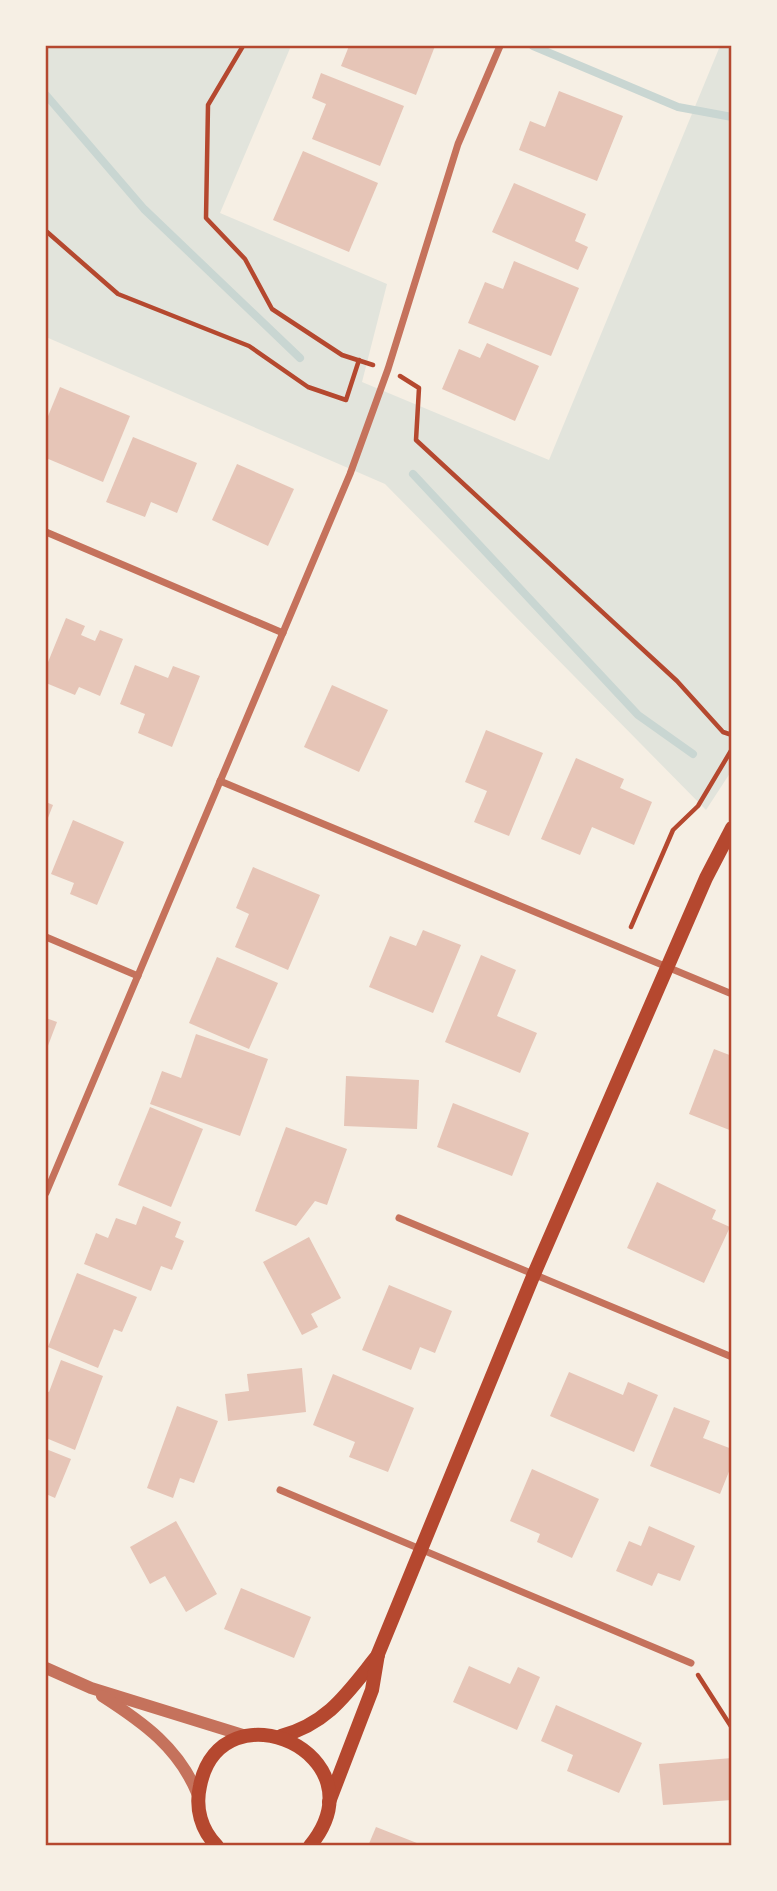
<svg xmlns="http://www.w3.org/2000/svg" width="777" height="1891" font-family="Overpass,sans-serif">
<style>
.green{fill:#e2e4dc}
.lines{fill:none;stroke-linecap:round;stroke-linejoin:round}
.stream{stroke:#c9d6d2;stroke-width:8}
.building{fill:#e6c5b7}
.path{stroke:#b5482f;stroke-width:4.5}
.minor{stroke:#c5725c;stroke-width:7}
.tertiary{stroke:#c5725c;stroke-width:12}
.secondary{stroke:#b5482f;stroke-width:14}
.neatline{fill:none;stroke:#b5482f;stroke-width:2.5}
</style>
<rect width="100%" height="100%" fill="#f6efe4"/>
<path class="green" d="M46 46H291L220 213 387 284 362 382 549 460 720 46H731L732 770 706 810 385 484 46 337Z"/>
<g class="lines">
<g class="stream">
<path d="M533 46 678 107 732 117"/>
<path d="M46 95 144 209 300 358"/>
<path d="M413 474 638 715 693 754"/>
</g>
</g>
<g class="building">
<path d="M349 46H435L416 95 341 66Z"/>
<path d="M321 73 404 106 380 166 312 139 326 104 312 98Z"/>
<path d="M559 91 623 116 597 181 519 150 530 121 545 127Z"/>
<path d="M303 151 378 183 349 252 273 220Z"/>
<path d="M514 183 586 214 575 241 588 247 578 270 492 232Z"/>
<path d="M514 261 579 288 551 356 468 323 485 282 503 289Z"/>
<path d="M487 343 539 366 515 421 442 389 459 349 480 358Z"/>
<path d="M60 387 130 416 103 482 46 458V421Z"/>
<path d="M133 437 197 463 177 513 151 502 145 517 106 502Z"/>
<path d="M237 464 294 489 268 546 212 520Z"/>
<path d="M66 618 85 626 81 635 95 641 100 630 123 639 100 696 79 687 75 695 46 683V667Z"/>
<path d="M135 665 168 678 173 666 200 676 172 747 138 733 145 714 120 704Z"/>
<path d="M332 685 388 710 359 772 304 747Z"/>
<path d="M486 730 543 753 509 836 474 822 487 791 465 782Z"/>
<path d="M576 758 624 779 620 788 652 802 634 845 592 827 580 855 541 839Z"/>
<path d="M46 802 53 805 46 823Z"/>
<path d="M73 820 124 842 97 905 70 894 74 883 51 874Z"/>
<path d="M253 867 320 895 288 970 235 947 249 914 236 908Z"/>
<path d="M423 930 461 945 433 1013 369 987 390 936 416 946Z"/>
<path d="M481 955 516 970 497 1016 537 1033 520 1073 445 1042Z"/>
<path d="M217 957 278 983 249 1049 189 1023Z"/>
<path d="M46 1018 57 1022 46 1051Z"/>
<path d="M196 1034 268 1059 240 1136 150 1104 162 1071 181 1078Z"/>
<path d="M714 1049 732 1056V1131L689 1114Z"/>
<path d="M346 1076 419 1080 417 1129 344 1126Z"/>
<path d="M453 1103 529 1133 512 1176 437 1147Z"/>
<path d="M150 1107 203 1129 171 1207 118 1185Z"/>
<path d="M286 1127 347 1149 327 1205 315 1201 296 1226 255 1211Z"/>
<path d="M657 1182 716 1210 712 1219 730 1227 704 1283 627 1248Z"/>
<path d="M143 1206 181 1222 175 1237 184 1241 172 1270 161 1266 151 1291 84 1264 96 1233 108 1238 116 1218 136 1225Z"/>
<path d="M309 1237 341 1298 311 1314 318 1327 302 1335 263 1262Z"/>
<path d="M77 1273 137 1297 122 1332 114 1329 98 1368 48 1347Z"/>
<path d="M389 1285 452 1311 435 1353 420 1347 411 1370 362 1350Z"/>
<path d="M61 1360 103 1376 75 1450 46 1438V1391L49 1392Z"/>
<path d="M302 1368 306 1412 228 1421 225 1394 249 1391 247 1374Z"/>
<path d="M569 1372 623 1395 628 1382 658 1395 634 1452 550 1416Z"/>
<path d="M333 1374 414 1408 388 1472 349 1457 355 1442 313 1425Z"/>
<path d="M177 1406 218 1421 194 1483 180 1478 173 1498 147 1488Z"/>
<path d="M674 1407 710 1421 703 1438 732 1449V1464L720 1494 650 1466Z"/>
<path d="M46 1449 71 1459 55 1498 46 1494Z"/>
<path d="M532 1469 599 1499 572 1558 537 1542 540 1534 510 1521Z"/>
<path d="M176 1521 217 1594 186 1612 165 1576 150 1584 130 1547Z"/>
<path d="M649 1526 695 1546 680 1581 658 1573 652 1586 616 1571 629 1541 641 1546Z"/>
<path d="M241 1588 311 1617 294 1658 224 1629Z"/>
<path d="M469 1666 510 1684 518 1667 540 1677 517 1730 453 1702Z"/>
<path d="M556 1705 642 1743 619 1793 567 1771 573 1755 541 1741Z"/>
<path d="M732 1758V1800L663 1805 659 1764Z"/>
<path d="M376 1827 422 1845V1846H368Z"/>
</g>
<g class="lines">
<g class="path">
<path d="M243 46 208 105 206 218 245 259 272 309 342 355 373 365"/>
<path d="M46 231 118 294 249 346 308 387 346 400 359 360"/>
<path d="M400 376 419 388 416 440 677 681 723 732 732 735"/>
<path d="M631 927 673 830 698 806 732 749"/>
<path d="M698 1675 732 1728"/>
</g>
<g class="minor">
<path d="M46 532 283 633"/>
<path d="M220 781 732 994"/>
<path d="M46 937 138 976"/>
<path d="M46 1193 350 474 388 369 458 144 500 46"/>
<path d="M399 1218 732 1357"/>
<path d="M280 1490 691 1663"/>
</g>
<g class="tertiary">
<path d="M46 1668 91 1688 246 1736"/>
<path d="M102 1696C144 1723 179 1748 198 1795"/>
</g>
<g class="secondary">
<path d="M281 1736C329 1723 348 1692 378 1655"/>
<path d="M329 1802 372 1690 378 1654 534 1274 706 878 732 828"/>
<path d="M217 1846C201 1830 195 1808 200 1786 221 1682 385 1754 310 1846"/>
</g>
</g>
<rect width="777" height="1891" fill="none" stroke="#f6efe4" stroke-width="94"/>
<rect x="47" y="47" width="683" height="1797" class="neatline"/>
</svg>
